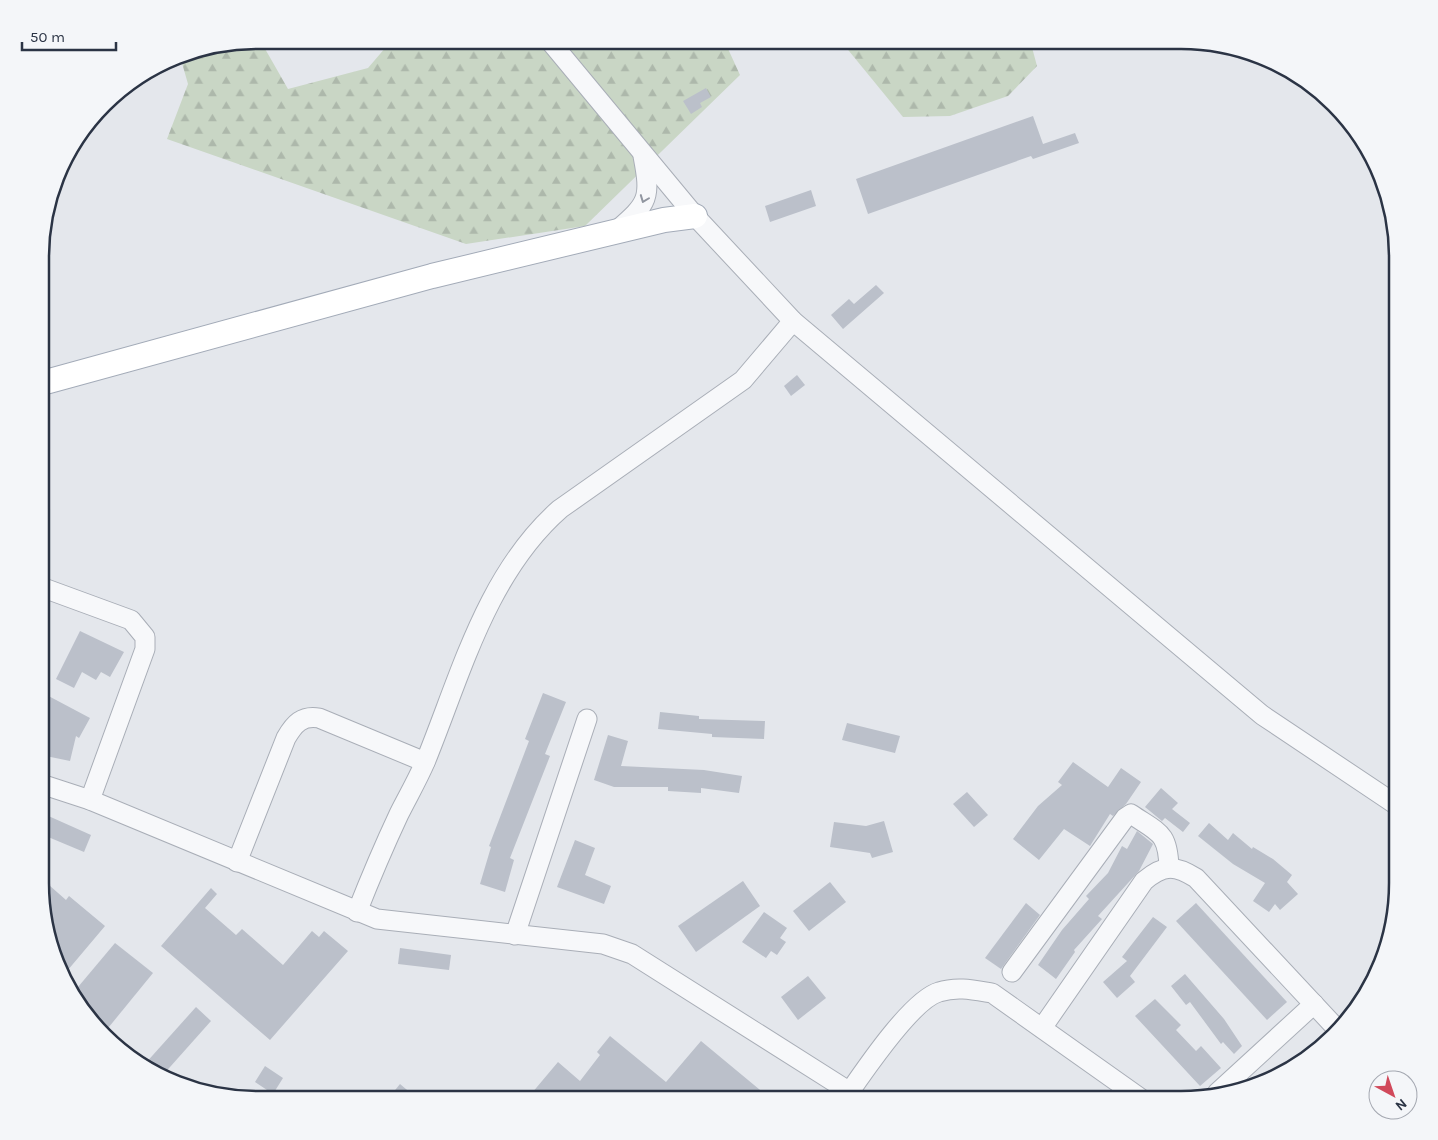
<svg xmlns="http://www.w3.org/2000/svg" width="1438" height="1140" font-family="Karla,sans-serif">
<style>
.forest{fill:url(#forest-firs)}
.building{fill:#bbc0ca}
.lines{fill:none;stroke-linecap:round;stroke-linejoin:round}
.minor-casing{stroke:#a9aeb7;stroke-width:21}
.major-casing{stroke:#a3abb8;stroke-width:26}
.minor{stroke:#f7f8fa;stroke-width:19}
.major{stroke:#fff;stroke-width:24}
.oneway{stroke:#9196a0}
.rim{fill:none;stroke:#2b3445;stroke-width:2.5}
</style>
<defs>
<pattern id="forest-firs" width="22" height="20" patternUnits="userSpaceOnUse" patternTransform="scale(1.25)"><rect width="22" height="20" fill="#c9d6c5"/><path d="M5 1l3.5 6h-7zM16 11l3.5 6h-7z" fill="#adb8ab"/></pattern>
</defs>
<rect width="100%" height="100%" fill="#e4e7ec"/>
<g class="forest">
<path d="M257 40H260L288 89 368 68 392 40H724L740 75 585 226 466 244 167 139 188 84 180 56 187 52Z"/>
<path d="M840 40H1030L1037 66 1008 96 950 116 903 117Z"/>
</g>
<g class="building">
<path d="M706 88 711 97 700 103 702 107 691 114 683 101Z"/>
<path d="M1033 116 1043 144 1075 133 1079 143 1033 159 1031 156 868 214 856 179Z"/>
<path d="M811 190 816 206 770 222 765 206Z"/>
<path d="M876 285 884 293 843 329 831 315 849 299 854 304Z"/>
<path d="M797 375 805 385 791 396 784 386Z"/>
<path d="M80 631 124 652 110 677 101 672 96 680 82 672 74 688 56 679Z"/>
<path d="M41 692 90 718 79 738 76 736 70 761 41 755Z"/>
<path d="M543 693 566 702 545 754 550 756 510 858 514 860 505 892 480 884 491 847 489 846 529 741 525 739Z"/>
<path d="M660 712 699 716V719L765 721 764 739 712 737V734L658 729Z"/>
<path d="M847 723 900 736 895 753 842 740Z"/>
<path d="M608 735 628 741 621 766 704 770 742 776 739 793 701 788V793L668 791V787H614L594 780Z"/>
<path d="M1073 762 1108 787 1121 768 1141 782 1126 804 1113 816 1110 814 1090 846 1064 829 1039 860 1013 839 1038 806 1062 785 1058 782Z"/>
<path d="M1161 788 1178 803 1172 809 1190 823 1183 832 1165 818 1162 821 1145 807Z"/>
<path d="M967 792 988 815 974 827 953 804Z"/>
<path d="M44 814 91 835 84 852 41 834V821Z"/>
<path d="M884 821 893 852 872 858 870 853 830 847 834 822 866 826Z"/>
<path d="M1209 823 1228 840 1233 833 1252 849 1253 847 1273 859 1292 875 1287 882 1298 894 1280 910 1275 904 1269 912 1253 901 1265 883 1233 864 1198 836Z"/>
<path d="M1137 831 1153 844 1139 871 1098 916 1102 919 1074 950 1075 952 1056 979 1038 965 1062 930 1089 899 1086 896 1108 873 1122 846 1127 849Z"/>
<path d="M575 840 595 848 585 875 611 886 604 904 557 887Z"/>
<path d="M41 878 66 900 69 896 105 926 62 977 40 897Z"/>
<path d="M743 881 760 906 696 952 678 926Z"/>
<path d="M830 882 846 902 809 931 793 911Z"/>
<path d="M211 888 217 894 205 908 236 935 242 929 283 965 312 931 319 937 324 931 348 951 270 1040 161 946Z"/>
<path d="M1026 903 1040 915 1001 969 985 958Z"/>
<path d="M1196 903 1287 1002 1267 1020 1176 921Z"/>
<path d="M764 912 787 928 780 938 786 942 777 955 771 951 766 958 742 942Z"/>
<path d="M1153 917 1167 927 1130 976 1135 982 1117 998 1103 982 1127 961 1122 957Z"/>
<path d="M115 943 153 973 104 1033 73 993Z"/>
<path d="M400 948 451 955 449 970 398 964Z"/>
<path d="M1185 974 1224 1019 1242 1046 1234 1054 1223 1042 1221 1044 1190 1002 1186 1005 1171 986Z"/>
<path d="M808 976 826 998 798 1020 781 997Z"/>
<path d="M1155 999 1181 1025 1176 1030 1196 1051 1201 1046 1221 1068 1200 1086 1135 1016Z"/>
<path d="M196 1007 211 1021 162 1076 144 1065Z"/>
<path d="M610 1036 666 1082 701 1041 772 1100H526L558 1062 580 1081 600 1055 597 1052Z"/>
<path d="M265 1066 283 1078 273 1094 255 1082Z"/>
<path d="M400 1084 419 1100H387Z"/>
</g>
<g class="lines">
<g class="minor-casing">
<g id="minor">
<path d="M549 40 695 216 793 321 1262 715 1398 806"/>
<path d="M616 231C649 203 651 198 643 156"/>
<path d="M41 587 131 620 145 637V649L90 800"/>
<path d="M41 784 90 800 377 919 603 944 632 954 850 1092"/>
<path d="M237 862 286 738C294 724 302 715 319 718L425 762"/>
<path d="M357 912C370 879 384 846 399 814 408 796 418 779 426 760 461 674 487 573 560 509L743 380 793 321"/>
<path d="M515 935 587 719"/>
<path d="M1012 972 1125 818 1131 814C1159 833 1168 832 1169 868"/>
<path d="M1042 1028 1144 881C1164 864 1175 865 1196 878L1338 1030"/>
<path d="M1217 1093 1314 1004"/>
<path d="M844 1100C862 1074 911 1000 939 992 957 986 974 990 992 993L1143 1100"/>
</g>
</g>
<g class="major-casing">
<path id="major" d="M42 383 432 276 664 220 695 216"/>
</g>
<use href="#minor" class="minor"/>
<use href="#major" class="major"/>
</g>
<defs><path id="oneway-chevron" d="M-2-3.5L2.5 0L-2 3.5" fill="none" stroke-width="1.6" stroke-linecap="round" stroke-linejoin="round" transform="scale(1.25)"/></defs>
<use class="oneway" href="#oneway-chevron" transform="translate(644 199) rotate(111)"/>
<path d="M0 0H1438V1140H0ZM257 49H1181A208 208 0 0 1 1389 257V883A208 208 0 0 1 1181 1091H257A208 208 0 0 1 49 883V257A208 208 0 0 1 257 49Z" fill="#f4f6f9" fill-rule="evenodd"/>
<path class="rim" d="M257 49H1181A208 208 0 0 1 1389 257V883A208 208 0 0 1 1181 1091H257A208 208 0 0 1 49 883V257A208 208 0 0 1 257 49Z"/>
<g transform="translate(1393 1095) rotate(140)"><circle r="24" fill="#f4f6f9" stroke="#a4a8b1"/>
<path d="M0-4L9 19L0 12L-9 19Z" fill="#d1495b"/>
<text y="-8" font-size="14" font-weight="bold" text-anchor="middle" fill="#2b3445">N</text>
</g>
<path d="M22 42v8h94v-8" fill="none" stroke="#2b3445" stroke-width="2.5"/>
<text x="30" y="42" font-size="15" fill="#2b3445" stroke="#f4f6f9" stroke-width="4" paint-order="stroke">50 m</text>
</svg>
